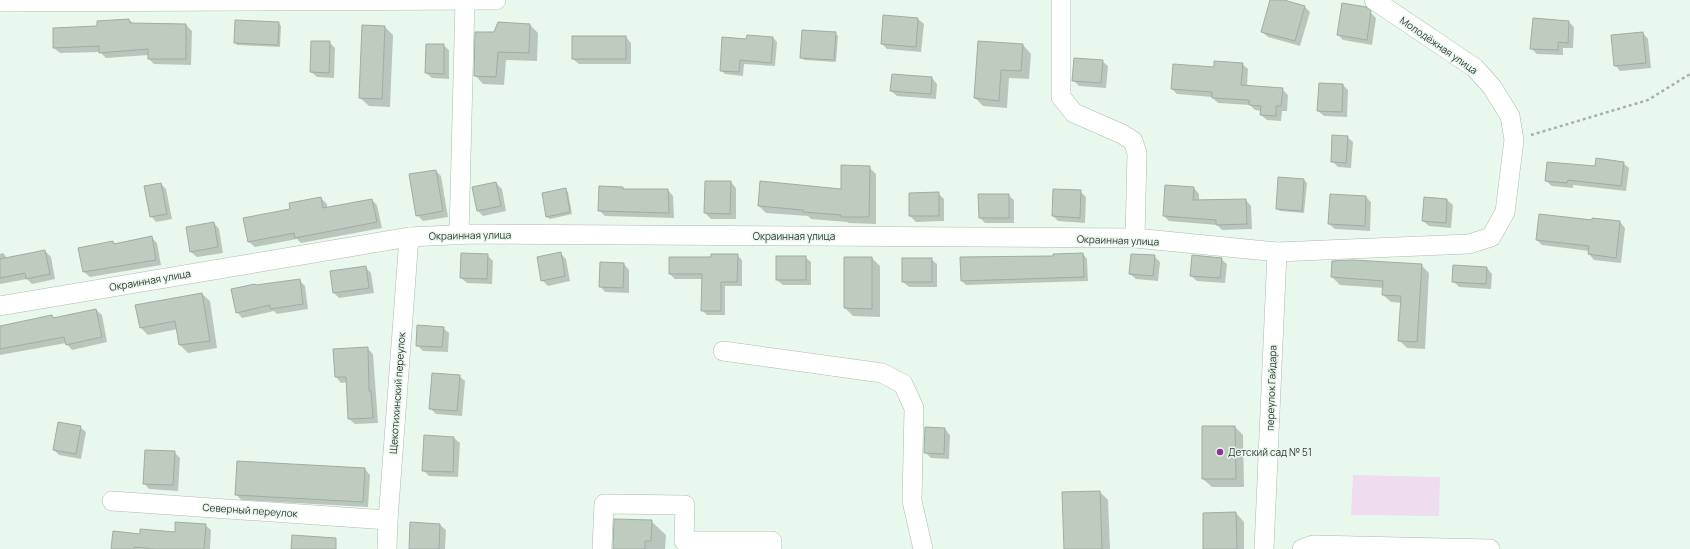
<svg xmlns="http://www.w3.org/2000/svg" width="1690" height="549" font-family="Manrope,sans-serif">
<style>
.green{fill:#efdcef}
.shadow{fill:#0003}
.building{fill:#beccc0;stroke:#9fada2}
.lines{fill:none;stroke-linecap:round;stroke-linejoin:round}
.minor-casing{stroke:#adbbaf;stroke-width:20}
.path{stroke:#a6b2a8;stroke-width:2.5;stroke-dasharray:3 3;stroke-linecap:butt}
.minor{stroke:#fff;stroke-width:19}
.poi-dot{fill:#912f96;stroke:#e9f8ec;stroke-width:1.5}
.labels{text-anchor:middle;dominant-baseline:central;stroke-width:3;stroke-linejoin:round;paint-order:stroke}
.street-label{font-size:10px;fill:#303631;stroke:#e9f8ec}
.poi-label{font-size:10px;fill:#303631;stroke:#e9f8ec;text-anchor:start}
</style>
<rect width="100%" height="100%" fill="#e9f8ec"/>
<path class="green" d="M1353 475 1440 477 1439 516 1351 515Z"/>
<g class="shadow">
<path d="M1271 0H1280L1304 6 1310 12 1300 46 1268 37 1262 32Z"/>
<path d="M1370 12 1376 18 1372 45 1343 40 1338 35Z"/>
<path d="M884 16 918 19 924 24 921 52 887 49 882 44Z"/>
<path d="M129 20 134 24 186 25 192 31 191 65 154 64 149 59V55L106 58 100 52 60 53 54 48 98 27Z"/>
<path d="M1569 22 1574 27 1573 48H1563V55L1537 54 1531 48Z"/>
<path d="M279 23 281 26 280 47 237 45 235 42Z"/>
<path d="M530 25 538 33 537 61 506 60 504 85 483 84 475 75 495 33Z"/>
<path d="M384 26 393 35 390 107 369 106 360 98Z"/>
<path d="M835 33 838 36 836 62 804 60 801 57Z"/>
<path d="M1643 33 1648 39 1651 68 1620 71 1615 65Z"/>
<path d="M626 37 631 43V64H579L573 59Z"/>
<path d="M773 38 777 42 775 66 744 64 743 76 725 74 721 70 747 40Z"/>
<path d="M329 42 335 48 334 78 317 77 311 72Z"/>
<path d="M979 42 1023 45 1031 54 1029 79 1009 78 1007 108 983 106 975 98Z"/>
<path d="M443 45 449 50V79L432 78 426 73Z"/>
<path d="M1102 61 1108 66 1106 88 1079 86 1073 80Z"/>
<path d="M1242 64 1248 69 1247 87 1282 89 1288 95 1287 111H1282L1281 121 1267 120 1261 115 1262 111 1255 110 1250 105 1218 103 1212 97 1177 94 1172 89 1215 68Z"/>
<path d="M932 78 937 84 936 99 897 96 891 91Z"/>
<path d="M1343 85 1348 90 1347 117 1324 116 1318 111Z"/>
<path d="M1347 137 1353 142 1351 168 1338 167 1332 161Z"/>
<path d="M1623 163 1629 168 1626 191 1573 185V188L1552 186 1546 181 1596 167Z"/>
<path d="M869 167 876 174V224L849 223 847 222 811 219 808 216 766 213 759 206 842 190Z"/>
<path d="M436 171 441 176 448 217 423 221 417 215Z"/>
<path d="M1279 178 1304 180 1307 183 1304 213 1280 211 1277 209Z"/>
<path d="M731 182 736 188V219H711L705 213Z"/>
<path d="M496 183 502 189 506 211 483 216 478 211Z"/>
<path d="M161 184 166 189 172 219 156 222 151 216Z"/>
<path d="M1166 186 1194 188 1199 194V201L1246 200 1251 206 1252 229 1222 230 1217 225 1169 221 1164 216Z"/>
<path d="M623 188 625 190H668L673 196 674 218 605 216 599 210Z"/>
<path d="M565 189 568 192 572 214 550 219 547 217Z"/>
<path d="M1080 191 1086 197 1085 223 1058 221 1053 216Z"/>
<path d="M938 193 944 199V221L916 222 910 216Z"/>
<path d="M1008 195 1014 200V223H985L980 218Z"/>
<path d="M1366 197 1371 202 1370 231 1335 229 1329 224Z"/>
<path d="M321 198 327 204V209L372 200 377 205 382 228 301 243 297 239 255 247 249 242 244 219 291 210Z"/>
<path d="M1425 198 1447 200 1453 205 1451 228 1429 226 1423 221Z"/>
<path d="M1593 221 1620 222 1625 228 1621 263 1594 260 1589 254V251L1542 245 1537 240Z"/>
<path d="M214 223 219 229 223 253 197 257 191 252 187 228Z"/>
<path d="M151 237 157 243 161 265 90 277 84 272 79 249 113 242 115 244Z"/>
<path d="M45 251 51 257 55 279 32 284 27 279 0 284V254L3 253 8 259Z"/>
<path d="M560 253 566 259 570 281 548 286 542 280Z"/>
<path d="M1083 254 1087 259 1088 281 966 285 962 281Z"/>
<path d="M487 255 493 261 492 284 467 283 461 278Z"/>
<path d="M737 255 742 260V286H725V315H707L702 310 703 279H675L670 274 712 258Z"/>
<path d="M1154 256 1160 262 1158 281 1136 279 1130 274Z"/>
<path d="M805 257 811 262V285H783L777 280Z"/>
<path d="M872 258 880 266V317L853 316 845 308Z"/>
<path d="M931 259 937 264V287H909L903 282Z"/>
<path d="M1221 259 1227 264 1225 283 1197 281 1191 276Z"/>
<path d="M624 264 629 270V293L605 292 600 286Z"/>
<path d="M1421 265 1429 273 1425 349 1407 348 1399 340 1402 303 1391 302 1383 295 1384 288 1340 285 1332 277Z"/>
<path d="M366 268 371 273 374 293 339 298 334 293 331 272Z"/>
<path d="M1487 268 1492 274 1491 289 1459 287 1453 281Z"/>
<path d="M299 280 305 286 308 309 277 314 274 311 242 318 237 312 256 286Z"/>
<path d="M202 294 210 301 217 348 188 353 180 345 178 329 148 335 141 328 136 306Z"/>
<path d="M96 310 102 315 107 342 72 350 66 343 0 355V326L52 316 54 319Z"/>
<path d="M443 328 449 333 448 352 423 351 417 345Z"/>
<path d="M367 348 373 354 378 423 355 424 349 419 348 382 341 383 336 377 334 350Z"/>
<path d="M459 376 465 381 462 416 436 414 430 408Z"/>
<path d="M80 427 86 432 81 459 59 455 54 450Z"/>
<path d="M1203 427H1235L1243 435 1244 487H1212L1203 479Z"/>
<path d="M945 429 950 435 949 459 931 458 925 452Z"/>
<path d="M425 436 454 438 460 443 458 477 429 476 423 470Z"/>
<path d="M174 452 180 458 178 491 149 489 144 483Z"/>
<path d="M365 469 370 475 368 507 241 500 236 494Z"/>
<path d="M1100 492 1108 500 1110 549H1065Z"/>
<path d="M1236 513 1244 522V549H1204V514Z"/>
<path d="M651 521 666 535 665 549H614Z"/>
<path d="M411 523 440 525 446 530 445 549H410Z"/>
<path d="M205 525 211 530 210 549H112L141 535 176 533Z"/>
</g>
<g class="building">
<path d="M1270 0H1284L1305 6 1295 41 1261 32Z"/>
<path d="M1342 3 1366 7 1371 11 1367 40 1337 35Z"/>
<path d="M883 15 918 18 916 47 881 44Z"/>
<path d="M1533 18 1569 21 1568 43 1558 42V50L1530 49Z"/>
<path d="M129 19 130 23 186 24V59H148V49L99 53V46L53 48V28L97 26V21Z"/>
<path d="M235 20 279 22 278 45 234 43Z"/>
<path d="M498 22 530 24 529 53 498 52 496 77 474 76 475 32H494Z"/>
<path d="M362 25 385 26 382 99 359 98Z"/>
<path d="M802 30 836 32 834 60 800 58Z"/>
<path d="M1643 32 1646 63 1614 66 1611 35Z"/>
<path d="M747 35 773 37 771 63 740 60 739 72 720 71 722 37 746 39Z"/>
<rect x="572" y="36" width="54" height="23"/>
<path d="M311 41H330L329 73 310 72Z"/>
<path d="M978 41 1023 44 1021 71 1001 70 999 101 974 98Z"/>
<path d="M426 44H444V74L425 73Z"/>
<path d="M1074 58 1103 60 1101 83 1072 81Z"/>
<path d="M1214 61 1243 63 1241 85 1283 88 1281 106H1276V116L1260 115 1261 106 1249 105V100L1212 98V92L1171 89 1173 64 1214 67Z"/>
<path d="M892 74 932 77 931 94 890 91Z"/>
<path d="M1319 83 1343 84 1342 112 1317 111Z"/>
<path d="M1332 135 1348 136 1346 163 1331 162Z"/>
<path d="M1596 158 1624 162 1621 186 1568 180 1567 183 1545 181 1547 162 1595 166Z"/>
<path d="M841 165 870 166 869 217H841V215L803 212V210L758 206 760 181 841 189Z"/>
<path d="M436 170 443 211 416 216 409 174Z"/>
<path d="M1278 177 1304 179 1302 211 1276 209Z"/>
<path d="M705 181H731L730 214 704 213Z"/>
<path d="M496 182 501 206 477 211 472 187Z"/>
<path d="M161 183 167 214 150 217 144 186Z"/>
<path d="M1165 185 1194 187 1193 200 1246 199 1247 224 1216 225V220L1163 216Z"/>
<path d="M599 186 623 187V189H668L669 213 598 211Z"/>
<path d="M566 188 570 212 546 217 542 193Z"/>
<path d="M1053 189 1081 190 1080 218 1052 216Z"/>
<path d="M939 192V216H909V193Z"/>
<path d="M978 194H1009V218H979Z"/>
<path d="M1330 194 1366 196 1365 226 1328 224Z"/>
<path d="M321 197 323 208 372 199 377 222 295 238 294 233 248 242 243 218 290 209 289 203Z"/>
<path d="M1424 197 1447 199 1446 223 1422 221Z"/>
<path d="M1539 214 1592 220V218L1620 221 1616 258 1588 254 1589 246 1536 240Z"/>
<path d="M214 222 218 247 190 252 186 227Z"/>
<path d="M152 236 156 260 83 272 78 248 113 241 114 244Z"/>
<path d="M45 250 50 274 26 279 25 273 0 278V259Z"/>
<path d="M561 252 565 276 541 281 537 257Z"/>
<path d="M461 253 488 254 487 279 460 278Z"/>
<path d="M1083 253 1084 277 961 281 960 257 1053 256V254Z"/>
<path d="M711 254H738L737 282H721V311H701L702 274H669V257H711Z"/>
<path d="M1131 254 1155 255 1153 276 1129 274Z"/>
<path d="M1192 255 1222 258 1220 278 1190 276Z"/>
<rect x="776" y="256" width="30" height="24"/>
<path d="M844 257H872V309L844 308Z"/>
<rect x="902" y="258" width="30" height="24"/>
<path d="M1353 260 1422 264 1417 342 1398 341 1401 296 1382 295 1383 281 1331 277 1332 261Z"/>
<path d="M600 262 624 263 623 288 599 287Z"/>
<path d="M1453 265 1487 267 1486 284 1452 282Z"/>
<path d="M366 266 369 288 333 293 330 271Z"/>
<path d="M300 279 303 304 270 309V305L236 313 231 289 255 284 256 285Z"/>
<path d="M202 293 210 341 179 345 175 321 140 328 135 305Z"/>
<path d="M96 309 102 337 66 345 64 337 0 349V326L52 315 53 318Z"/>
<path d="M417 325 444 327 442 347 416 346Z"/>
<path d="M368 347 369 391H371L373 418 348 419 346 377H335L333 349Z"/>
<path d="M432 373 460 375 457 411 429 409Z"/>
<path d="M58 422 81 426 76 454 53 450Z"/>
<path d="M1202 426H1235L1236 479H1202Z"/>
<path d="M925 427 945 428 944 454 924 453Z"/>
<path d="M424 435 454 437 453 472 422 471Z"/>
<path d="M145 450 175 451 173 485 143 484Z"/>
<path d="M237 461 365 468 363 502 235 495Z"/>
<path d="M1100 491 1102 549H1064L1062 492Z"/>
<path d="M1236 512 1237 549H1203V513Z"/>
<path d="M614 519 652 520 651 541H645V549H613Z"/>
<path d="M175 522 206 524 204 549H154L134 547V549H111L113 531 140 534V529L175 532Z"/>
<path d="M410 522 440 524 439 549H409Z"/>
<path d="M292 535 336 538V549H291Z"/>
</g>
<g class="lines">
<g class="minor-casing">
<g id="minor">
<path d="M1061 0V97L1074 113 1122 134 1133 141 1137 153 1135 238"/>
<path d="M0 2 496 0"/>
<path d="M459 235 465 0"/>
<path d="M0 306 409 237 473 234 1135 238 1277 252 1469 244 1491 237 1505 212 1514 140 1510 116 1492 87 1475 68 1374 0"/>
<path d="M723 351 882 373 903 384 914 408 912 501 923 549"/>
<path d="M112 501 388 520"/>
<path d="M387 549 388 520 409 237"/>
<path d="M602 549 604 504 685 505 684 541H772V549"/>
<path d="M1264 549 1277 252"/>
<path d="M1302 549 1313 545 1490 549"/>
</g>
</g>
<path class="path" d="M1531 135 1648 100 1690 74"/>
<use href="#minor" class="minor"/>
</g>
<circle class="poi-dot" cx="1220" cy="452" r="4"/>
<g class="labels">
<g class="street-label">
<text transform="translate(1439 45) rotate(35)">Молодёжная улица</text>
<text transform="translate(470 235) rotate(-1)">Окраинная улица</text>
<text x="794" y="236">Окраинная улица</text>
<text transform="translate(1118 240) rotate(2)">Окраинная улица</text>
<text transform="translate(150 280) rotate(-10)">Окраинная улица</text>
<text transform="translate(1271 388) rotate(-88)">переулок Гайдара</text>
<text transform="translate(397 393) rotate(-86)">Щекотихинский переулок</text>
<text transform="translate(250 510) rotate(4)">Северный переулок</text>
</g>
<g class="poi-label">
<text x="1228" y="452">Детский сад № 51</text>
</g>
</g>
</svg>
